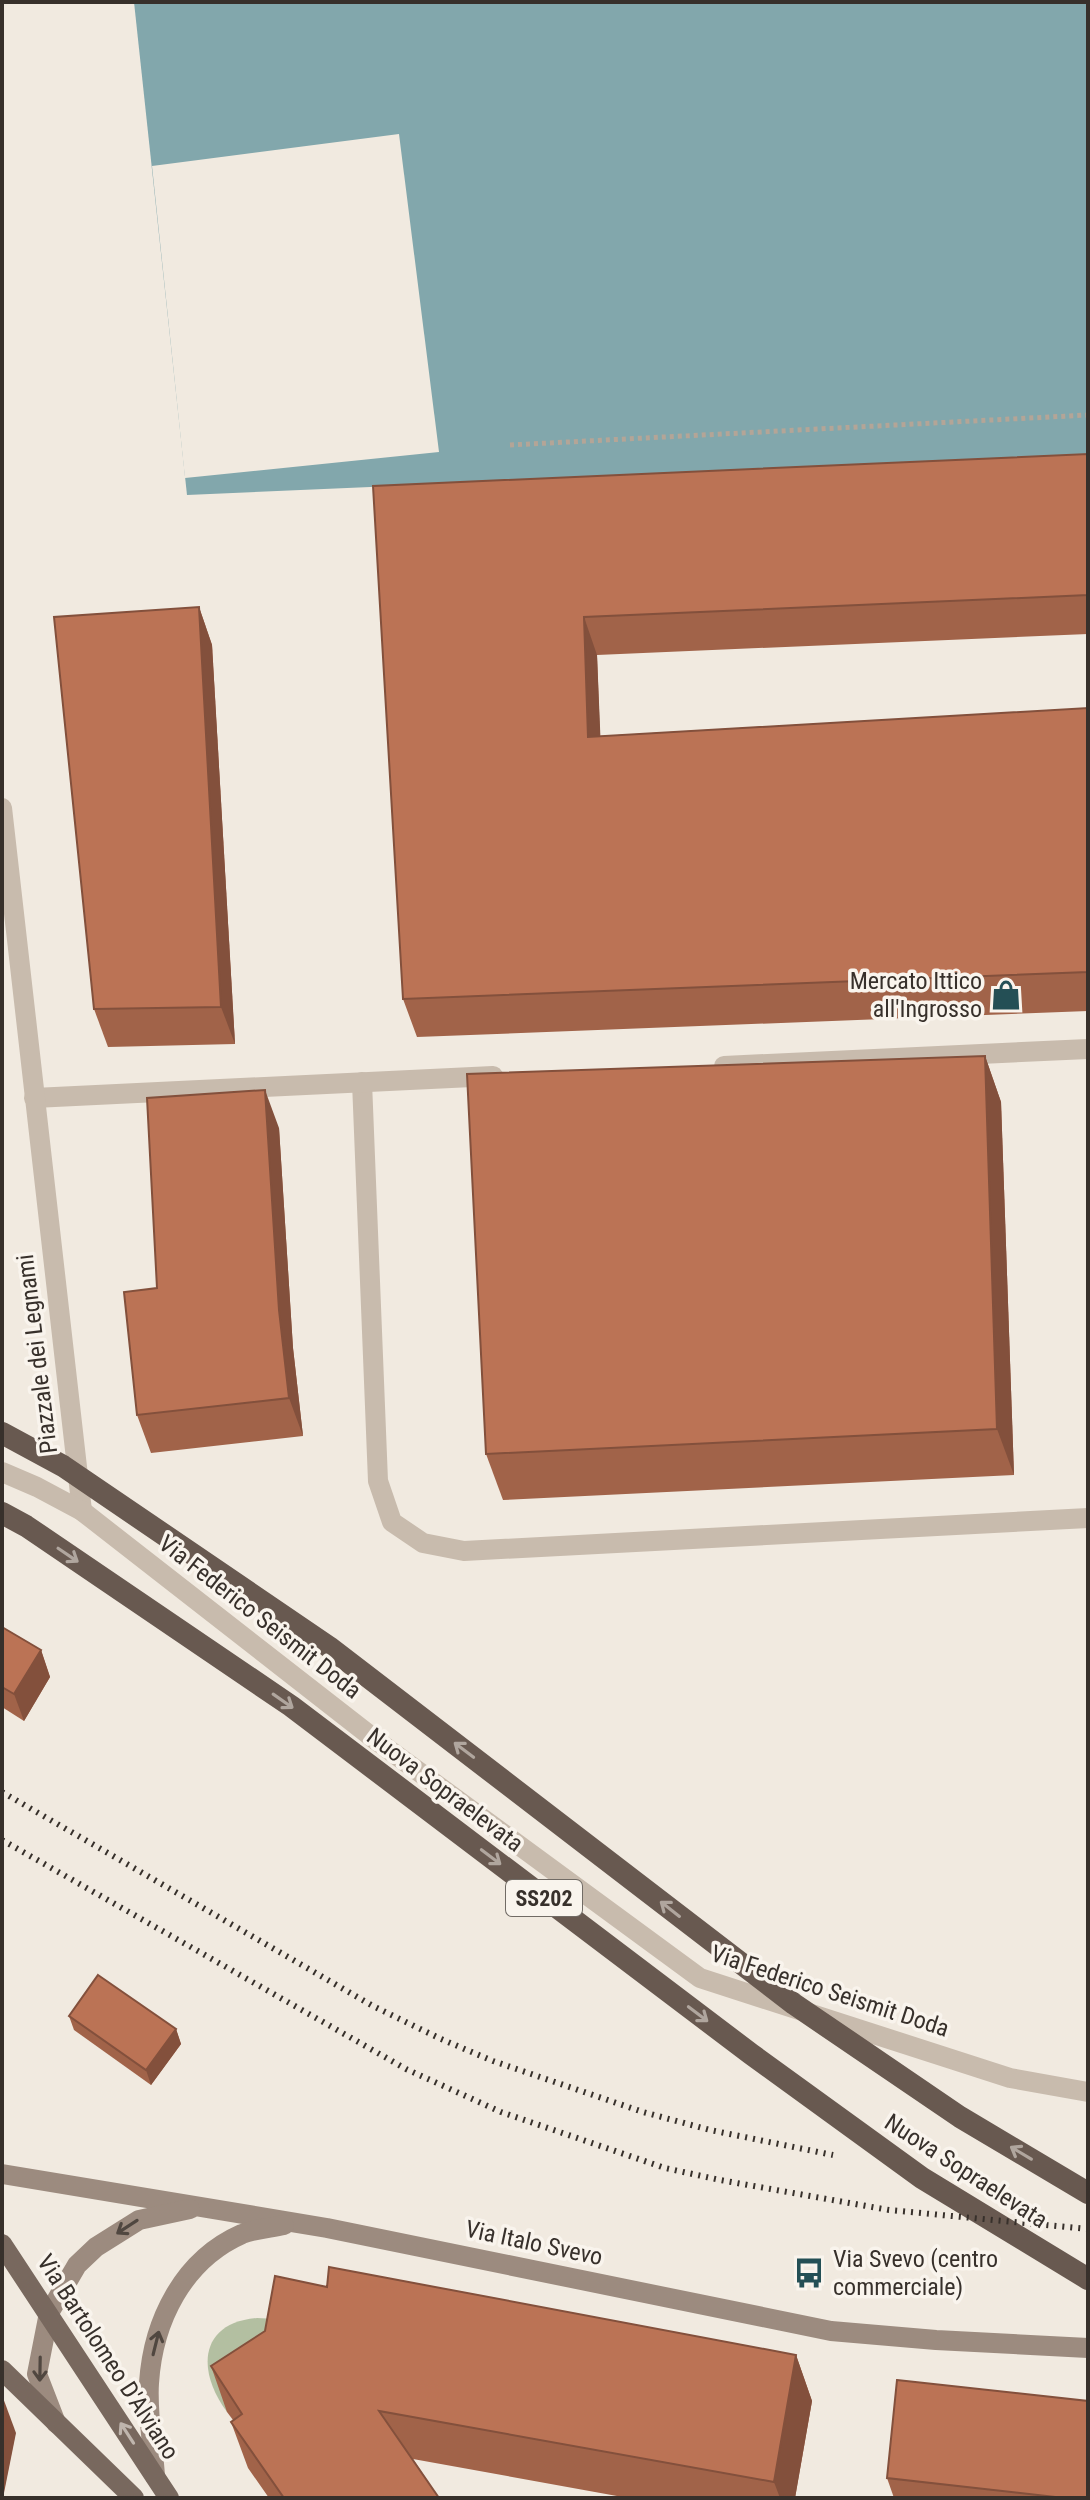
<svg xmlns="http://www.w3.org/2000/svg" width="1090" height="2500" font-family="'Roboto Condensed',sans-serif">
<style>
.green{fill:#b3bfa1}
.water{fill:#82a7ac}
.pier{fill:#f1eae0}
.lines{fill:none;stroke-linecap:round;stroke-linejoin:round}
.path{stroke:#b4a597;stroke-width:5;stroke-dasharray:4 4;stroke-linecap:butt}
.service{stroke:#c8bbad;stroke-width:20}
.minor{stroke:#c8bbad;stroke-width:20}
.secondary{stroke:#9c8b7f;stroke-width:20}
.primary{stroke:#78685e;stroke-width:20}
.trunk{stroke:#685950;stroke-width:22}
.rail{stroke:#37302b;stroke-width:6;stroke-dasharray:2 6;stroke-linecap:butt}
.wall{fill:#a16349}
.shaded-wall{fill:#83503c}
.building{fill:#bb7355;stroke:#83503c;stroke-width:2}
.oneway{stroke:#b0a69e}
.oneway2{stroke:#504740}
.oneway3{stroke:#bfb5ad}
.labels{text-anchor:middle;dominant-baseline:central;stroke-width:7;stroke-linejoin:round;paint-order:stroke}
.shield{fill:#f9f4ed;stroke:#716b65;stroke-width:2}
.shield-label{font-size:22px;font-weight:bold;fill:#37302b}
.poi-label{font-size:24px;fill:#37302b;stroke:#f9f4ed;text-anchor:end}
.street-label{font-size:24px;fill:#37302b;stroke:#f9f4ed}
</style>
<rect width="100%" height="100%" fill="#f1eae0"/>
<path class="green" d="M257 2318 277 2319 227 2412C197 2372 198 2323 257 2318Z"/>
<path class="water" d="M134 2H1088V456L187 495Z"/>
<path class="pier" d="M399 134 439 452 185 478 152 166Z"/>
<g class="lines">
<path class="path" d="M510 445 1088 415"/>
<g class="service">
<path d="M724 1066 1088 1049"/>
<path d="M362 1082 378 1481 392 1522 423 1543 464 1551 1088 1518"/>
<path d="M34 1098 493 1076"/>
</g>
<g class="minor">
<path d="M2 808 82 1511"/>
<path d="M2 1472 37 1487 82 1511 377 1741 700 1978 1010 2078 1088 2092"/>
</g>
<g class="secondary">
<path d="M2 2174 327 2228 831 2331 936 2340 1088 2348"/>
<path d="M56 2423 37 2374 49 2313 77 2265 96 2247 139 2220 190 2209"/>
<path d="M155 2476C153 2446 147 2413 149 2383 153 2321 183 2260 242 2234 255 2229 270 2228 284 2225"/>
</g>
<g class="primary">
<path d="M2 2244 169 2498"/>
<path d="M2 2370 134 2498"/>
</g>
<g class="trunk">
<path d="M2 1433 63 1466 329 1647 794 2004 960 2117 1088 2193"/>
<path d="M2 1513 26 1526 291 1706 751 2054 922 2178 1088 2279"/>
</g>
<g class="rail">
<path d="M2 1792 373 2006 441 2039 493 2061 643 2112 710 2130 833 2155"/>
<path d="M2 1840 406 2069 501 2112 665 2168 720 2180 889 2210 1088 2229"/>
</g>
</g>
<g class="wall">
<path d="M1088 454V634L597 655 600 736 1088 708V1011L417 1037 403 999 373 486Z"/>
<path d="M199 607 212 645 235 1044 108 1047 94 1009Z"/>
<path d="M985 1056 1001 1102 1014 1475 503 1500 486 1454Z"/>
<path d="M279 1128 293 1348 303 1436 151 1453 137 1415 157 1288Z"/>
<path d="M2 1627 41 1650 50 1677 24 1721 2 1707Z"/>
<path d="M69 2016 176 2029 181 2044 151 2085 74 2030Z"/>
<path d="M327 2287 796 2355 812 2401 795 2498H628L413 2459 439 2498H269L248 2468 231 2422 233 2420 227 2412 211 2366 265 2331Z"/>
<path d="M887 2478 1088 2498H894Z"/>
</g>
<g class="shaded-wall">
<path d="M199 607 212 645 235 1044 221 1007Z"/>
<path d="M584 617 597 655 602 775 588 737Z"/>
<path d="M985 1056 1001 1102 1014 1475 997 1429Z"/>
<path d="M265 1090 279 1128 293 1348 303 1436 289 1398 279 1310Z"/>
<path d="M41 1650 50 1677 24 1721 14 1694Z"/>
<path d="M176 2029 181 2044 151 2085 146 2070Z"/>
<path d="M796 2355 812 2401 795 2498H780L774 2482Z"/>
<path d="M2 2395 16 2433 3 2498H2Z"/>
</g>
<g class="building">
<path d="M1088 454V595L584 617 588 737 1088 708V972L403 999 373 486Z"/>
<path d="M199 607 221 1007 94 1009 54 617Z"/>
<path d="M985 1056 997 1429 486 1454 467 1074Z"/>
<path d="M265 1090 279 1310 289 1398 137 1415 124 1292 157 1288 147 1098Z"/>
<path d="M2 1627 41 1650 14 1694 2 1687Z"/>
<path d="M98 1975 176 2029 146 2070 69 2016Z"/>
<path d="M329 2267 796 2355 774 2482 379 2411 439 2498H284L231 2422 242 2414 211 2366 265 2331 275 2276 327 2287Z"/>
<path d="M897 2380 1088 2401V2498H1064L887 2478Z"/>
</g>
<defs><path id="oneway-shaft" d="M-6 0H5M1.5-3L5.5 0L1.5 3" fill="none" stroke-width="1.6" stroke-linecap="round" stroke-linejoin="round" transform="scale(2)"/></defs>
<g class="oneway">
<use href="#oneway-shaft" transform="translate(68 1555) rotate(34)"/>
<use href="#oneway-shaft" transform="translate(283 1701) rotate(35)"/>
<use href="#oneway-shaft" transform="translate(464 1750) rotate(-143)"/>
<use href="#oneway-shaft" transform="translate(491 1857) rotate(37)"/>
<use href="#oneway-shaft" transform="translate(670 1909) rotate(-142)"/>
<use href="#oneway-shaft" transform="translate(698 2014) rotate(37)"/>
<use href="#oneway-shaft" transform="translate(1021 2153) rotate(-149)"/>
</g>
<g class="oneway2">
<use href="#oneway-shaft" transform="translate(127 2227) rotate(147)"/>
<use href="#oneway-shaft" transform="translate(156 2343) rotate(-76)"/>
<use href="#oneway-shaft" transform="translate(40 2369) rotate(91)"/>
</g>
<use class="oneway3" href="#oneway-shaft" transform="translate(127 2433) rotate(-123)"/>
<defs>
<g id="shop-bare" transform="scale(2.4)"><path d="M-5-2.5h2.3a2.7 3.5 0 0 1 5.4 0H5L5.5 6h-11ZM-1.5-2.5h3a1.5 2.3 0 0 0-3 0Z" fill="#244f55" stroke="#f9f4ed" stroke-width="2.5" paint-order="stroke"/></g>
<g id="bus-bare" transform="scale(2.4)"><path d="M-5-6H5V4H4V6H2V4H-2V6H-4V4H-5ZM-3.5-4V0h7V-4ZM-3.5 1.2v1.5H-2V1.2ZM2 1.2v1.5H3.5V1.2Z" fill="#244f55" stroke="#f9f4ed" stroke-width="2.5" paint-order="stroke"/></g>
</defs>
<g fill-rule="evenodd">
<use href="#shop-bare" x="1006" y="995"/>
<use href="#bus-bare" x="809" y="2273"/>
</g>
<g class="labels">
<rect class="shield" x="506" y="1880" width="76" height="36" rx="6"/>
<g class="shield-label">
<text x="544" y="1898">SS202</text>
</g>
<g class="poi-label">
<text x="982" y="981">Mercato Ittico<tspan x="982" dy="28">all'Ingrosso</tspan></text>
<text x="833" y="2259" text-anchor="start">Via Svevo (centro<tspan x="833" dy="28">commerciale)</tspan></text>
</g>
<g class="street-label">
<text transform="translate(37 1354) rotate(-97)">Piazzale dei Legnami</text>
<text transform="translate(260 1617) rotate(38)">Via Federico Seismit Doda</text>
<text transform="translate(445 1790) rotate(37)">Nuova Sopraelevata</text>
<text transform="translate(830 1991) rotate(18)">Via Federico Seismit Doda</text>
<text transform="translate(966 2171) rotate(33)">Nuova Sopraelevata</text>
<text transform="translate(534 2243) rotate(12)">Via Italo Svevo</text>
<text transform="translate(108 2357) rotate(57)">Via Bartolomeo D'Alviano</text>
</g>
</g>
<rect width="1090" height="2500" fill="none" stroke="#37302b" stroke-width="8"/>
</svg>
